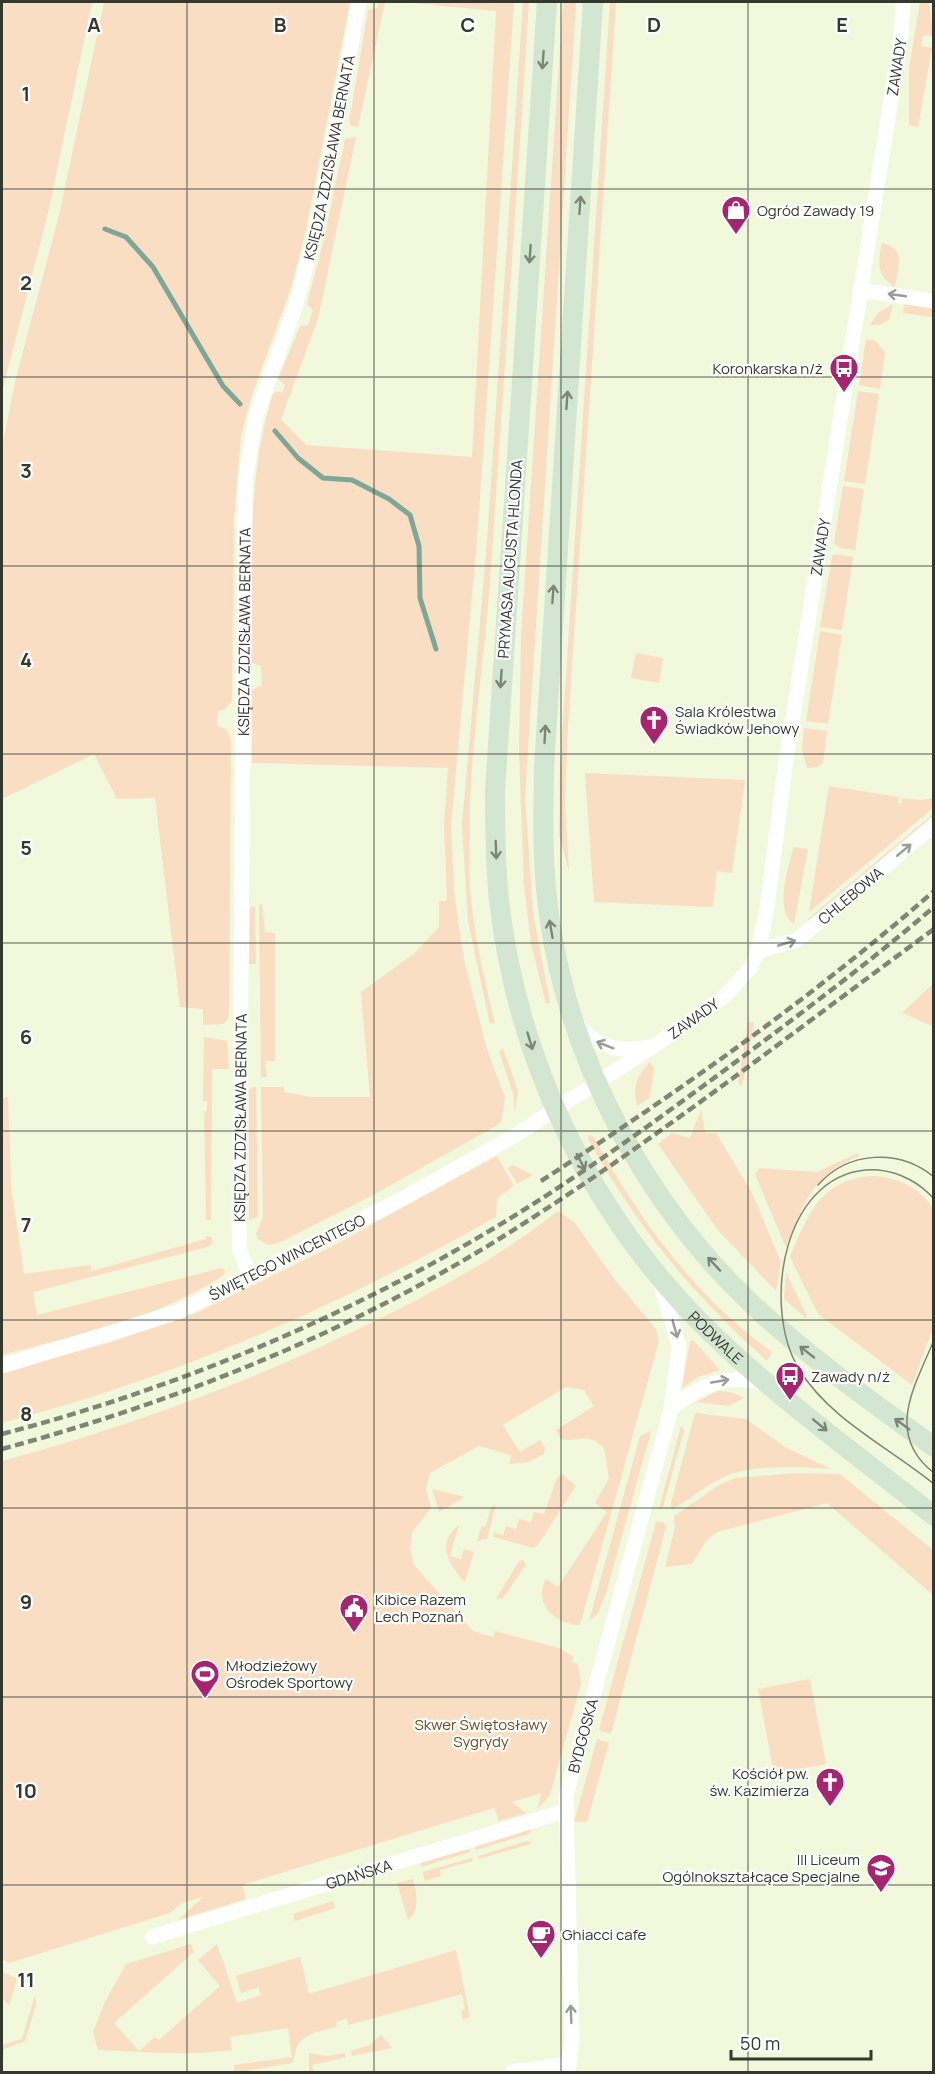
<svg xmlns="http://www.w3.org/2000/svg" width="935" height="2074" font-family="Manrope,sans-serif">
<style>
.green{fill:#f9dec3}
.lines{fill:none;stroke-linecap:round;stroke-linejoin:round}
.stream{stroke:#7ea797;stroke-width:5}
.street{stroke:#fff;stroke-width:15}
.secondary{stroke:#d2e6d1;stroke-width:20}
.tram{stroke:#818574;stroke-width:1.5}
.rail{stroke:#818574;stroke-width:4.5;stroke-dasharray:9 4.5;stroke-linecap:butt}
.oneway{stroke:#7c8677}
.oneway2{stroke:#9a9c96}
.grid{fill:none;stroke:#35382d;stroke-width:1.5;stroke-opacity:0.55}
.labels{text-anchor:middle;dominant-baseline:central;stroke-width:4.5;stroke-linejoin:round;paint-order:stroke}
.street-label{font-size:15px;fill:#35382d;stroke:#fff}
.poi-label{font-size:15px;fill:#35382d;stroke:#fff;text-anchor:start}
.park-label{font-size:15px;fill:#734c1f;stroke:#fff}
.grid-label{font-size:20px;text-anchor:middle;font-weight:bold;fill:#35382d;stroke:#fff;stroke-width:4.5;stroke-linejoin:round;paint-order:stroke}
</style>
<rect width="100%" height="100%" fill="#f1f8dc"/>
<g class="green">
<path d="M2 2H92L49 209 2 392Z"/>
<path d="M104 2H350L306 230 292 285 251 398 241 436 234 519 232 701 224 710 218 711 217 726 226 729 231 740 229 1015 227 1021 223 1024 203 1025V1009L180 1007 155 798 117 799 94 754 2 799V447L15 382 60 211Z"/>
<path d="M378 2H385L358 127 352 126 349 122 368 10 377 8Z"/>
<path d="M404 2H514L477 541 451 826 454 891 463 955 486 1046 505 1098 501 1123 375 1194 281 1242 268 1245 258 1239 256 1234 263 1217 261 1087H284V1092L311 1097H370L361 992 415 953 439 927V901H447L444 826 448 768 252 763V690L262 685 261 666 252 663C253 575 245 479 273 394L277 391 282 393 285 385 278 379 300 326 308 325 313 310 307 304 324 239 345 139 356 137 318 319 281 419 306 445 472 457 496 11Z"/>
<path d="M523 2H529C517 190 504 379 491 567 484 673 464 779 470 886 473 932 484 978 495 1023L490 1024 468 921 462 825 487 542Z"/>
<path d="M563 2H576L525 797 533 913 550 1003 546 1004 531 943 524 886 519 752 521 635Z"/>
<path d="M610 2H616L568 726 565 801 569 872 559 835 560 767Z"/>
<path d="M920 2H929L933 36 923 35 921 46 932 48 918 127 909 125V67Z"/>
<path d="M882 243C907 248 898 267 895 287 876 276 878 261 882 243Z"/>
<path d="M904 303 933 307V317L903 313Z"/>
<path d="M893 304 889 320 879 325H870L878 313Z"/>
<path d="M866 339 876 341 885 353 880 389 859 385Z"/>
<path d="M858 391 879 394 865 484 844 481Z"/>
<path d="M843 486 864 489 855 550 840 548 834 543Z"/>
<path d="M836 554 853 557 842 630 820 627 832 556Z"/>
<path d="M820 631 842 635 828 724 806 721Z"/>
<path d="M636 653 663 658 659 683 631 678Z"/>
<path d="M804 728 827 731 823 762 818 767 807 768 802 749Z"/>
<path d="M585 773 745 780 732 873 717 871 713 907 594 902Z"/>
<path d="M829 786 899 797 898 803 901 804 902 798 920 800 933 798V808L809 912Z"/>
<path d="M933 814V817L807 924 808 919Z"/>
<path d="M794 847 808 849 794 924C774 911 788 867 794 847Z"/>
<path d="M262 903 265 932 275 933V1061H265L267 1077H261L259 906Z"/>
<path d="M255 906 256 964H249L250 908Z"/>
<path d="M933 984V1026L902 1013Z"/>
<path d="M748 1022H754V1024L742 1086 738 1083Z"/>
<path d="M204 1037 227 1041 229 1069H212L211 1220H206L204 1111H207V1101H203Z"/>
<path d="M503 1048 518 1091 514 1114V1096L499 1052Z"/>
<path d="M650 1062 654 1068 650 1097 637 1106C632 1089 637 1074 650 1062Z"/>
<path d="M252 1087H256L258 1217 249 1220V1090Z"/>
<path d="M8 1097 11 1187 24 1274 90 1265 92 1271 206 1239V1235L212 1238 213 1243 208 1247 33 1292 37 1315 222 1268 225 1271 224 1275C154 1321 80 1333 2 1355V1098Z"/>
<path d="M701 1110 705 1133H716L752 1193 781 1262 776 1291 717 1229 658 1144 672 1133 690 1138Z"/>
<path d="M589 1135 593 1136C640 1220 694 1296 772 1352L767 1361C692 1294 637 1227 588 1139Z"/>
<path d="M858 1153 859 1156C812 1175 803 1204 786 1248L755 1174 759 1168 817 1172Z"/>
<path d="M497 1156 514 1186 497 1198 496 1217C339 1306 177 1377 2 1423V1372L109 1343 196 1313 333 1246Z"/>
<path d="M513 1165 533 1175 517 1184 508 1168Z"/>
<path d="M872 1176C897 1177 919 1187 933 1208V1328L912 1385 818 1314 790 1257C808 1215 820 1180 872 1176Z"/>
<path d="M558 1211 575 1223 615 1280 656 1329 659 1341 580 1625C557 1625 532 1604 546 1579L558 1587 607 1512 595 1503 609 1478 604 1448C586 1431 580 1443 561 1439L556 1430 594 1406 584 1390 566 1387 503 1425 520 1452 540 1440 545 1448 544 1454 529 1462 509 1464 511 1455 479 1446 430 1473 426 1489 431 1508 412 1533 410 1549 414 1565 473 1631 493 1637 495 1631 559 1648 574 1657 571 1662 578 1664 581 1684 550 1795 538 1809 541 1793 512 1802 526 1813 499 1821 494 1808 242 1885 246 1899 178 1920 203 1897 182 1903 170 1913 9 1963 2 1959V1461C128 1427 250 1382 367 1325 434 1292 500 1257 558 1211Z"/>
<path d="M786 1272 807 1316 806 1318 784 1299Z"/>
<path d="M693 1340 720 1370 698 1377 682 1388 690 1341Z"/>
<path d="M718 1391 730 1392 744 1398 729 1406 696 1402Z"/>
<path d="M695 1413 746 1419 785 1447 831 1469C801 1467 752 1464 724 1477 705 1486 689 1499 672 1510L671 1503Z"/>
<path d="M681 1426 684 1430 663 1507 659 1509Z"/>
<path d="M651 1431 607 1590 598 1613 589 1621 640 1436Z"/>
<path d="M797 1473 840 1474 933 1550V1595L827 1503 717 1532 706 1541 692 1564 665 1567 675 1527 674 1516 719 1485 735 1478Z"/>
<path d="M562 1474 576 1486 537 1546 533 1548 494 1537 493 1532 503 1535 506 1526 516 1529 519 1519 531 1522 534 1512 544 1514 557 1478Z"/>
<path d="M432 1489 465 1497 439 1512Z"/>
<path d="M496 1505 487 1539 477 1541 481 1527 486 1525 491 1507Z"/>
<path d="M656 1522H664L666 1527 611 1734 599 1730Z"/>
<path d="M459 1525 450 1556 461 1559 464 1549 474 1552 465 1582C449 1565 435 1543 459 1525Z"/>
<path d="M523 1560 526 1565 503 1598 496 1599 519 1561Z"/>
<path d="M810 1679 826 1764 774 1774 758 1689Z"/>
<path d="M597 1739 609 1743 587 1822H574Z"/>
<path d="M532 1829 529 1834 476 1850 475 1847Z"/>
<path d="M527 1841 533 1843 479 1859 478 1856Z"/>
<path d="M469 1849 470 1852 421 1867V1863Z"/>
<path d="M472 1858 473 1861 440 1870 441 1876 425 1881 423 1872Z"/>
<path d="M413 1879C416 1893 421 1910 408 1920L397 1883Z"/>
<path d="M333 1901 335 1908 295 1921 293 1914Z"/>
<path d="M215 1938 237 2003 261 1995 258 1988 241 1993 236 1976 300 1957 309 1994 456 1950 470 2017 463 2020 461 2011 465 2009 462 1994 348 2025 347 2019 336 2022 337 2027C323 2030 301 2034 296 2049 294 2055 295 2059 292 2063L240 2072H235L234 2065 292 2057 288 2028 230 2037 232 2050C188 2056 143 2052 98 2050L93 2032 105 2002 126 1964 191 1944 194 1952 114 2023 139 2051 155 2037 159 2040 220 1986 198 1960 217 1944Z"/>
<path d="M2 1971 17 1979 9 2006 2 1998Z"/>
<path d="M35 1995 36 2005 25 2041 4 2049 2 2072V2045L22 2039Z"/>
<path d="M381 2035 392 2048 352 2056 351 2051 370 2045Z"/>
<path d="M309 2053 327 2056 345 2053 346 2057 312 2065 314 2072H309Z"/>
</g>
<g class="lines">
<g class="stream">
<path d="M105 229 126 237 153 267 223 386 240 404"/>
<path d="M275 431 298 458 323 478 352 480 389 499 410 515 419 546 420 598 436 649"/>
</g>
<g class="street">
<path d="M860 290 934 301"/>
<path id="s1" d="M758 951 797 940 934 825"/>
<path d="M577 1023C594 1047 621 1053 648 1047"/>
<path id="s2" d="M249 1275 240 1251 239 1226 245 481 256 416 296 304 317 225 359 2"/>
<path id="s3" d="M2 1366 178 1312 396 1202 514 1136 654 1046 726 995 751 967 758 951 767 908 785 767 901 36 903 2"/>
<path d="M671 1409C699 1385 731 1371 767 1385"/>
<path id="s4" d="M152 1937 565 1811"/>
<path d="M512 2072 569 2064"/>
<path id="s5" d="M568 2072 572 2040 566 1796 671 1409 679 1347 659 1279"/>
</g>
<g class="secondary">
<path id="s6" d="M547 2 495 791C495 827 495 864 499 900 517 1059 588 1208 700 1322 771 1393 855 1453 934 1516"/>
<path d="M593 2 544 768C543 819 542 870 550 922 572 1067 648 1207 755 1307 810 1358 872 1402 934 1447"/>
</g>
<g class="tram">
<path d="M818 1185C848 1151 899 1148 934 1177"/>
<path d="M934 1199C920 1183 900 1172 878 1170 784 1165 760 1305 799 1369 829 1419 890 1448 934 1484"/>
<path d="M934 1340C915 1386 884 1434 934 1473"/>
</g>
<g class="rail">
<path d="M541 1181C677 1093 812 998 934 891"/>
<path d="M2 1434C174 1389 338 1321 491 1230 578 1178 660 1118 741 1058 807 1009 872 960 934 907"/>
<path d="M2 1449C179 1401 351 1332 507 1234 655 1141 793 1032 934 929"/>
</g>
</g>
<defs><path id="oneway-shaft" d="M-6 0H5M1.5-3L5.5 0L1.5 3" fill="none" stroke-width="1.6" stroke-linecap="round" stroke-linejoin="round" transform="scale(1.5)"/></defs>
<g class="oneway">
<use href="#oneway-shaft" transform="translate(543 60) rotate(94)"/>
<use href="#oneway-shaft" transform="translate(580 205) rotate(-86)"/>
<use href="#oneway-shaft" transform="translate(530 254) rotate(94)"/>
<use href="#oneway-shaft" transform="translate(567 400) rotate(-86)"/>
<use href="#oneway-shaft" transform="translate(553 594) rotate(-86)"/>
<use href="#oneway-shaft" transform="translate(501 679) rotate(94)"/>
<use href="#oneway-shaft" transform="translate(545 734) rotate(-87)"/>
<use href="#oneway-shaft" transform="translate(496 850) rotate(88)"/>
<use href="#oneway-shaft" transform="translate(551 929) rotate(-100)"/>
<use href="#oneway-shaft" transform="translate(530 1041) rotate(73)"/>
<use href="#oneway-shaft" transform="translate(581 1162) rotate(62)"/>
<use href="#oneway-shaft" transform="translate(714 1264) rotate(-133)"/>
<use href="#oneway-shaft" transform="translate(807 1352) rotate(-142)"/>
<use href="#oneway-shaft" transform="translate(902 1424) rotate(-144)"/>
<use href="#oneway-shaft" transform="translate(820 1425) rotate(39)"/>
</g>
<g class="oneway2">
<use href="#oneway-shaft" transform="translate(897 295) rotate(-172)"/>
<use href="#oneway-shaft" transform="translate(904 850) rotate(-40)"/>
<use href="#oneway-shaft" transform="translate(787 943) rotate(-16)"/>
<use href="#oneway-shaft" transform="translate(605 1045) rotate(-158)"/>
<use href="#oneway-shaft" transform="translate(675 1329) rotate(74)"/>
<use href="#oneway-shaft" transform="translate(720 1381) rotate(-10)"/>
<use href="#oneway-shaft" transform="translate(571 2014) rotate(-92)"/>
</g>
<path class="grid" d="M187 2V2072M374 2V2072M561 2V2072M748 2V2072M2 189H934M2 377H934M2 566H934M2 754H934M2 943H934M2 1131H934M2 1320H934M2 1508H934M2 1697H934M2 1885H934"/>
<defs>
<g id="shop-pin" transform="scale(1.5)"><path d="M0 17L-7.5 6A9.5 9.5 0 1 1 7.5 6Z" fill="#a72471" stroke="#fff"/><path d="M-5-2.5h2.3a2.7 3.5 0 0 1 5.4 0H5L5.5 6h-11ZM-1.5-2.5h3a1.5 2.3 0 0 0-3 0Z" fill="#fff"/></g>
<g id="bus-pin" transform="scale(1.5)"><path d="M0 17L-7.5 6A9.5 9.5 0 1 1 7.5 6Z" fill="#a72471" stroke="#fff"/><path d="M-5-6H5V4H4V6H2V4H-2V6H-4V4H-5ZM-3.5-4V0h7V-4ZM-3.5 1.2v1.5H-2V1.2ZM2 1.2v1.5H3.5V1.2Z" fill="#fff"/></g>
<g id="church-pin" transform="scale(1.5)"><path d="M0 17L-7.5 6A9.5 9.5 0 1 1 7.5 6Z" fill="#a72471" stroke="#fff"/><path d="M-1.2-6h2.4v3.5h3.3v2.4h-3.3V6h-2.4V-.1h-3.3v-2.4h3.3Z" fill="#fff"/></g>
<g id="civic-pin" transform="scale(1.5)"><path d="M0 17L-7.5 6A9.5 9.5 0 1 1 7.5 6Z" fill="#a72471" stroke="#fff"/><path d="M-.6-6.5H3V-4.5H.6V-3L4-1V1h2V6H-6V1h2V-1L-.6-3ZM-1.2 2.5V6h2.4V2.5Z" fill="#fff"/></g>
<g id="stadium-pin" transform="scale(1.5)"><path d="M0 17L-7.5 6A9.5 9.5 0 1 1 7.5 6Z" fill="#a72471" stroke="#fff"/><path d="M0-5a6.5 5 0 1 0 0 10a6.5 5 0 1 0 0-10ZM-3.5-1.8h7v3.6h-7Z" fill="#fff"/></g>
<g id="school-pin" transform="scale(1.5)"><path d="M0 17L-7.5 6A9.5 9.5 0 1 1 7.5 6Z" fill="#a72471" stroke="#fff"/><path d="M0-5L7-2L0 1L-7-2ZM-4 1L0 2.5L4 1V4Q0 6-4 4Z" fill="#fff"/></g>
<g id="cafe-pin" transform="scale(1.5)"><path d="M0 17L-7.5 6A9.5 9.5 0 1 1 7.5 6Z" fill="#a72471" stroke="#fff"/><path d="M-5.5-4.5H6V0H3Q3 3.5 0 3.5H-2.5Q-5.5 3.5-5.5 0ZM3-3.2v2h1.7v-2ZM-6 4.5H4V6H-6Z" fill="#fff"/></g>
</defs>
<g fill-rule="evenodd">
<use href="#shop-pin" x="736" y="210"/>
<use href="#bus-pin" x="844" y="368"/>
<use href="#church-pin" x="654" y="720"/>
<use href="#bus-pin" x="790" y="1376"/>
<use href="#civic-pin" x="354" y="1608"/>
<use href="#stadium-pin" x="205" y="1674"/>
<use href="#church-pin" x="830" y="1782"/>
<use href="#school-pin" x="881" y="1868"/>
<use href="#cafe-pin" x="541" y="1934"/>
</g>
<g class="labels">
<g class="street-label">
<text stroke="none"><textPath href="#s3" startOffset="1768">ZAWADY</textPath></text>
<text stroke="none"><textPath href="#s2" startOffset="1131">KSIĘDZA ZDZISŁAWA BERNATA</textPath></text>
<text stroke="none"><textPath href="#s3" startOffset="1282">ZAWADY</textPath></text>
<text transform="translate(510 559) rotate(-86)">PRYMASA AUGUSTA HLONDA</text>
<text stroke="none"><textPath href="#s2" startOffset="645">KSIĘDZA ZDZISŁAWA BERNATA</textPath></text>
<text stroke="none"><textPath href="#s1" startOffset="110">CHLEBOWA</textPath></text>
<text stroke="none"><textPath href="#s3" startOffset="778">ZAWADY</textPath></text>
<text stroke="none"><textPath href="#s2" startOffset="159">KSIĘDZA ZDZISŁAWA BERNATA</textPath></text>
<text stroke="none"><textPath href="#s3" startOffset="306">ŚWIĘTEGO WINCENTEGO</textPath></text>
<text stroke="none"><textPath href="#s6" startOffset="1398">PODWALE</textPath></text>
<text stroke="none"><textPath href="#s5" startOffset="339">BYDGOSKA</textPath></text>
<text stroke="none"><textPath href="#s4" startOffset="216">GDAŃSKA</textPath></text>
</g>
<g class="poi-label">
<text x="757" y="210">Ogród Zawady 19</text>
<text x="823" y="368" text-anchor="end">Koronkarska n/ż</text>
<text x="675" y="711">Sala Królestwa<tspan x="675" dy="17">Świadków Jehowy</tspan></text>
<text x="811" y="1376">Zawady n/ż</text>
<text x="375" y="1599">Kibice Razem<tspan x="375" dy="17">Lech Poznań</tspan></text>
<text x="226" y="1665">Młodzieżowy<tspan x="226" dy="17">Ośrodek Sportowy</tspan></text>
<text x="809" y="1773" text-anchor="end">Kościół pw.<tspan x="809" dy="17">św. Kazimierza</tspan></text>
<text x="860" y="1859" text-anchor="end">III Liceum<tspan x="860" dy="17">Ogólnokształcące Specjalne</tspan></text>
<text x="562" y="1934">Ghiacci cafe</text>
</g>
<g class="park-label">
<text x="481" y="1724">Skwer Świętosławy<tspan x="481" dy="17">Sygrydy</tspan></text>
</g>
</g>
<g class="grid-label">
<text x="94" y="32">A</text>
<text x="280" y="32">B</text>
<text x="468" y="32">C</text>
<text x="654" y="32">D</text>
<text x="842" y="32">E</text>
<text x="26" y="101">1</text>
<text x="26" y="290">2</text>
<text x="26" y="478">3</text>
<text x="26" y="667">4</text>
<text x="26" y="855">5</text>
<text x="26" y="1044">6</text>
<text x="26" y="1232">7</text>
<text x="26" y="1421">8</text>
<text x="26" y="1609">9</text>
<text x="26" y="1798">10</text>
<text x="26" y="1987">11</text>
</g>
<rect width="935" height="2074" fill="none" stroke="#35382d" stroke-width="6"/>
<path d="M731 2050v9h140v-9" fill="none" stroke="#35382d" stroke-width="3"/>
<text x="740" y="2050" font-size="18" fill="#35382d" stroke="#ffffff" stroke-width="4.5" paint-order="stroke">50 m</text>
</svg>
